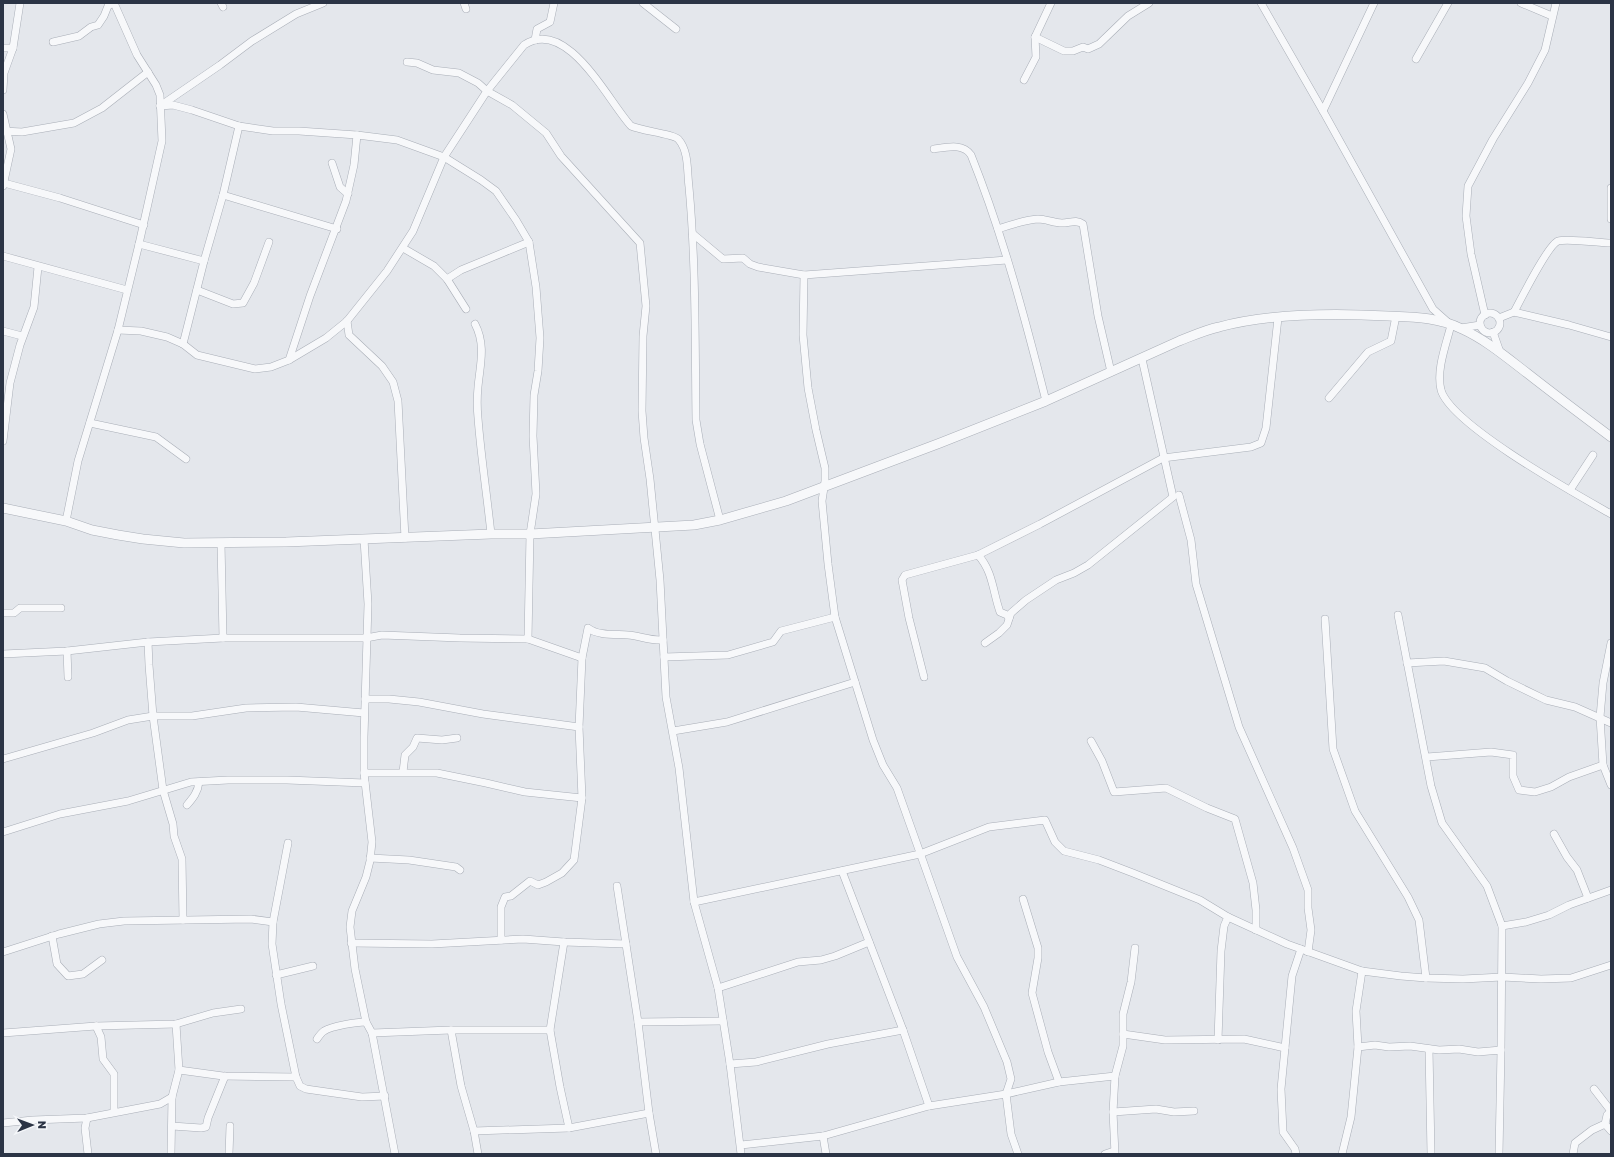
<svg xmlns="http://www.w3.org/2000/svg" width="1614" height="1157" font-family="'Golos Text',sans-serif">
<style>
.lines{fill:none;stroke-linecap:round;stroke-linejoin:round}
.minor-casing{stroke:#a9aeb7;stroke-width:8}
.tertiary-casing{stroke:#a9aeb7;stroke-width:10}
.minor{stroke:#f7f8fa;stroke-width:7}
.tertiary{stroke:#f7f8fa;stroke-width:9}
</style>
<rect width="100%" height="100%" fill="#e4e7ec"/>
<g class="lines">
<g class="minor-casing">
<g id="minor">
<path d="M221 3 223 7"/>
<path d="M464 3 466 9"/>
<path d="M643 3 676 29"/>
<path d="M1261 3 1323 111 1433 309 1451 325C1446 345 1436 370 1441 390 1451 425 1576 494 1611 514"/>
<path d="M1521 3 1552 16"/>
<path d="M1035 37 1064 51H1073L1083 47 1088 49 1099 44 1128 16 1149 3"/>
<path d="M535 40 537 29 550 22 554 3"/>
<path d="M53 42 79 36 91 27 98 25 104 16 108 6 113 3"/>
<path d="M3 48H13"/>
<path d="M1416 59 1448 3"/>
<path d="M407 62 417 63 433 70 459 73 478 83 487 91 512 105 546 133 561 156 640 243 646 306 643 336 642 411 644 438 650 479 660 580 666 697 679 768 694 902 718 988 730 1064 741 1154"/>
<path d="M1024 80 1036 57 1035 37 1051 3"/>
<path d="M3 90 4 73 13 48 20 3"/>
<path d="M160 106 173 105 192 110 239 126 273 131H299L357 135 397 140 444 157 481 180 496 191 516 220 529 242 536 287 540 338 538 371 534 395 533 436 536 494 530 534 528 639"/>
<path d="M160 106 220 65 252 41 296 14 323 3"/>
<path d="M1323 111 1374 3"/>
<path d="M3 114 11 149 3 186"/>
<path d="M3 131 22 132 74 123 102 108 148 72"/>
<path d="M934 149C947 147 963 143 971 155 1003 235 1025 318 1046 401"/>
<path d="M332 163 340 187 348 194"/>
<path d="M4 183 60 198 144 225"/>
<path d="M1611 188V219"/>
<path d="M223 195 337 229"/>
<path d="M998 229C1010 225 1024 220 1038 219 1046 219 1054 223 1062 223 1070 223 1076 219 1083 224L1098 316 1111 372"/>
<path d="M693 234 723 259 743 258 750 264 758 267 804 275 1007 260"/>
<path d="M139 244 204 261"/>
<path d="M403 248 434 266 447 279 466 309"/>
<path d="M3 256 127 290"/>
<path d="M804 275 803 335 808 388 816 430 825 468V481L822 501 828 564 835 617 873 740 883 765 897 788 957 957 984 1007 1007 1062 1011 1079 1006 1094 1011 1134 1018 1154"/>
<path d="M447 279 461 270 529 242"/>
<path d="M197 290 233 304 243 303 254 283 269 242"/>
<path d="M1514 312C1521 299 1548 245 1558 241 1568 238 1599 243 1611 243"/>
<circle cx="1490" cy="323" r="10"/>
<path d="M1485 315 1471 254 1466 216 1468 186 1493 139 1528 83 1545 50 1556 3"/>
<path d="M1499 318 1514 312 1569 325 1611 337"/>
<path d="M347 321 349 335 382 366 393 382 398 401 405 538"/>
<path d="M475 324C486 345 480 365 478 387 477 397 477 408 478 418 481 457 487 495 491 534"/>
<path d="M1461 328 1480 325"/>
<path d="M118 330 141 331 167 337 183 344 197 355 255 369 271 367 289 360 326 338 347 321 387 271 413 231 444 157 487 91 524 45C567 16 608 101 631 126 642 131 675 134 679 140 689 152 687 172 689 187 696 264 695 343 696 420L700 444 720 520"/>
<path d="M3 331 22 336"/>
<path d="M1493 332 1500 352"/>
<path d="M183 344 204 261 223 195 239 126"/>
<path d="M289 360 310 296 346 201 354 165 357 135"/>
<path d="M1329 398 1368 352 1391 341 1396 316"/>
<path d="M90 423 156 437 186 459"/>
<path d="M3 441 10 383 20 345 34 307 38 267"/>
<path d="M1570 490 1593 455"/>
<path d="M1179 495 1191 540 1196 584 1239 727 1293 848 1308 890V908L1311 930 1308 952"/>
<path d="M66 521 78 461 118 330 139 244 162 141 160 95 156 85 137 55 114 3"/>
<path d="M364 539 368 604 364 737V773L372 842 370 861 366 877 352 911 350 927 355 969 366 1022 372 1033 395 1154"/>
<path d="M221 543 223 638"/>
<path d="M978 555C993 571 993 593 1000 612L1007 615 1009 618"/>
<path d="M3 613H14L20 608H61"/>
<path d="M1398 615 1431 786 1442 823 1487 886 1502 926 1501 1050"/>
<path d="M1325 619 1333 749 1355 811 1408 897 1419 920 1426 978"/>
<path d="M148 642 149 665 153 716 163 790 173 824 174 836 182 859 183 920"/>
<path d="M985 643 999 633 1007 625 1011 613 1026 600 1056 580 1074 573 1088 565 1173 497 1142 359"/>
<path d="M1611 643 1603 683 1600 717 1603 765 1611 785"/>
<path d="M67 651 68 677"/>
<path d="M3 654 67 651 148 642 223 638H366L382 635 460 638 528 639 582 658"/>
<path d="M664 657 728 655 773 642 781 631 835 617"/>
<path d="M1407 663 1444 661 1485 668 1507 681 1546 700 1575 707 1611 723"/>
<path d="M924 677 909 618 902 580 905 575 978 555 1040 524 1163 458 1251 447 1261 443 1266 428 1278 318"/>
<path d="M365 699H389L419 702 483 714 579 727"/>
<path d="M673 731 727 722 855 682"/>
<path d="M1091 741 1102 761 1114 792 1166 788 1207 808 1235 819 1253 883 1256 910V930"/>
<path d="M1427 757 1491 752 1513 755V776L1519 790 1535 792 1551 787 1569 777 1603 765"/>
<path d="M3 759 93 733 128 720 153 716H192L246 708 296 707 364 713"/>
<path d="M403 772 405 755 413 747 417 738 442 740 457 738"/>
<path d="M364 773H437L486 783 525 792 582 798"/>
<path d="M187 805C193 798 198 792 199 782"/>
<path d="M3 832 60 814 128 801 191 782 228 780H287L365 783"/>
<path d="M1554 834 1567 857 1577 870 1588 898"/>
<path d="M288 843 273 922 272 944 281 1004 296 1077 300 1086 306 1089 362 1097 385 1096"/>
<path d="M370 858 409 860 456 867 460 870"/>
<path d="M842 871 903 1030 929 1106"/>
<path d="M617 886 638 1022 649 1113 656 1154"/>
<path d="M1023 899 1038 948V958L1032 993 1048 1052 1059 1082"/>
<path d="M694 902 920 854 989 827 1045 820 1055 842 1064 851 1099 860 1133 873 1200 900 1228 917 1287 944 1362 971 1401 976 1426 978 1463 979 1502 977 1541 979 1571 978 1611 965"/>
<path d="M1502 926 1526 922 1549 915 1569 905 1611 890"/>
<path d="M52 936 57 964 68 976 83 974 102 960"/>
<path d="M501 940V907L505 897 511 896 530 881 538 885 546 882 562 873 574 860 582 798 579 727 582 658 588 628C598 636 616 634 628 635 640 636 651 641 663 640"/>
<path d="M564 942 550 1030 560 1087 569 1128"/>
<path d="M351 943 432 944 523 939 564 942 626 944"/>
<path d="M3 952 59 934 99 924 124 921 251 919 273 922"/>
<path d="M276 975 313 966"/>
<path d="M718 988 798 962 821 960 835 956 869 942"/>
<path d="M638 1022 723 1021"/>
<path d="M96 1026 101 1037 103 1059 114 1074V1112"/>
<path d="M451 1030 461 1086 474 1131 478 1154"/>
<path d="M3 1033 96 1026 176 1024 213 1013 241 1009"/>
<path d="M372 1033 451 1030H550"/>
<path d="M1123 1034 1165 1040 1244 1039 1285 1048"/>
<path d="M317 1039C319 1036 321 1033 324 1031 332 1026 356 1022 366 1022"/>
<path d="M1218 1040 1221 951 1224 926 1228 917"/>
<path d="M1358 1047 1375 1045 1389 1047 1410 1046 1439 1050 1459 1049 1478 1052 1501 1050 1499 1154"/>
<path d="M1429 1049 1431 1154"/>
<path d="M730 1064 756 1062 828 1044 903 1030"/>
<path d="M179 1070 223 1076 296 1077"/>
<path d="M1594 1089 1611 1111"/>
<path d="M1611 1111 1607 1115 1605 1124 1611 1131"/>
<path d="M1113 1112 1156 1109 1174 1112 1194 1111"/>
<path d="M87 1118 85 1128 88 1154"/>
<path d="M3 1123 33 1120 87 1118 160 1104 172 1097"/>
<path d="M172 1126 201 1128 206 1127 208 1118 225 1076"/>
<path d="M474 1131 569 1128 649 1113"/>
<path d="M823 1136 826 1154"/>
<path d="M741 1145 823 1136 929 1106 1006 1094 1059 1082 1115 1076"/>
<path d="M171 1154 172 1097 179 1070 176 1024"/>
<path d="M229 1154 230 1126"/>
<path d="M1105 1154 1114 1151"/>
<path d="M1115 1154 1113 1112 1115 1076 1123 1046V1014L1131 982 1135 948"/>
<path d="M1296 1154 1295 1149 1283 1132 1281 1089 1292 976 1301 949"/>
<path d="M1342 1154 1351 1117 1358 1047 1356 1011 1362 971"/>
<path d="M1573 1154 1575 1143 1592 1130 1605 1124"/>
</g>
</g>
<g class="tertiary-casing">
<path id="tertiary" d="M3 508 66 521 92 530 118 535 143 539 184 543 286 542 491 534H530L694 525 720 520 786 501 940 443 1046 401 1179 341C1192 336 1205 330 1219 327 1271 313 1334 313 1388 316 1413 317 1438 317 1462 329 1486 340 1506 357 1527 373 1555 395 1583 416 1611 437"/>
</g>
<use href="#minor" class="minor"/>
<use href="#tertiary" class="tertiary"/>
</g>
<rect width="1614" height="1157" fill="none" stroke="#2b3445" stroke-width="8"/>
<g transform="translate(32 1125) rotate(89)" stroke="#f4f6f9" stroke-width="3" paint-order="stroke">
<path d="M0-3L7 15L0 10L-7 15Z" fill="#2b3445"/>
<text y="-6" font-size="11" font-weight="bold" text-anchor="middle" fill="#2b3445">N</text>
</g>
</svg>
